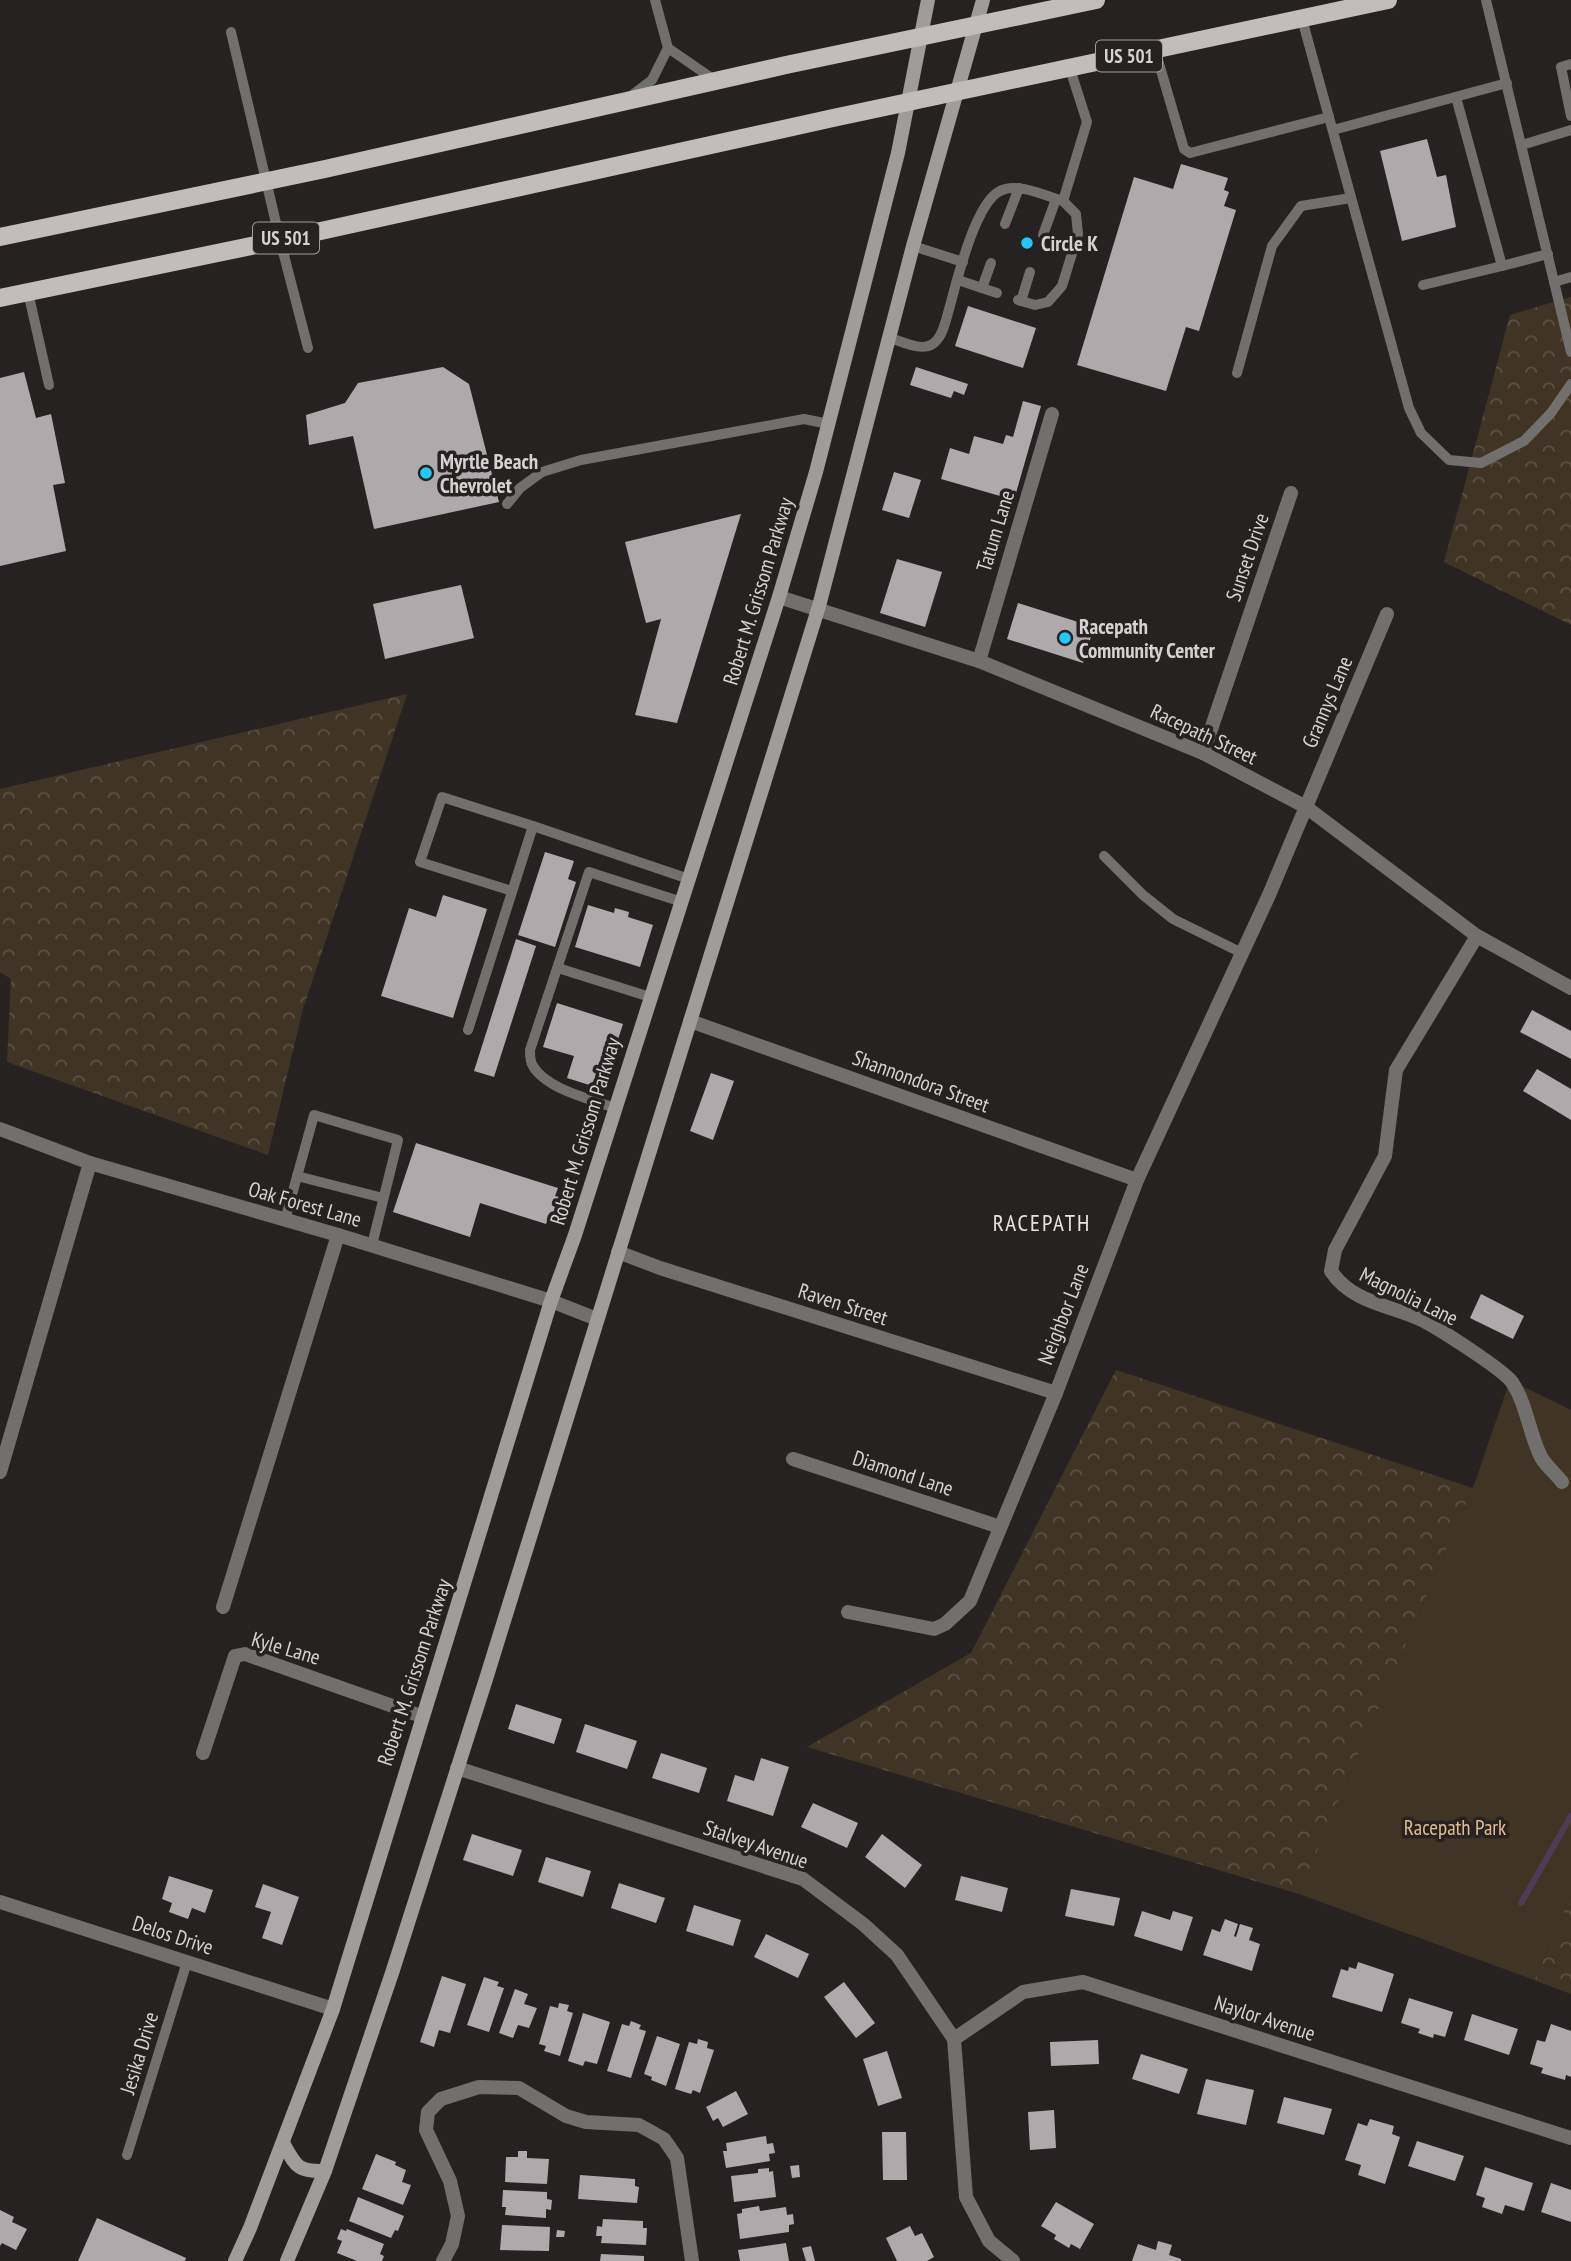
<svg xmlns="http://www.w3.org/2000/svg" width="1571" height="2261" font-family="'PT Sans Narrow',sans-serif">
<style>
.forest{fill:url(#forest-crowns)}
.park{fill:#403525}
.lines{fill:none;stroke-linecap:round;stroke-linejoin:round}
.stream{stroke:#4e3c56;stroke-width:6}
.building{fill:#afa9ac}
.service{stroke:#72706f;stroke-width:10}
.minor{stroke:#72706f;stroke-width:14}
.secondary{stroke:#9f9c9a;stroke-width:14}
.primary{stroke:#c2bdbb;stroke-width:18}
.poi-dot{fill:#1fc9fd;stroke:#272222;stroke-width:2.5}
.labels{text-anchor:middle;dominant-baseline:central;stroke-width:7;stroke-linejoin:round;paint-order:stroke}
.shield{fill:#272222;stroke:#a29d9d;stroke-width:2}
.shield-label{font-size:19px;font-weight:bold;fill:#d6d2d2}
.poi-label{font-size:21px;font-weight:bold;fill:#d6d2d2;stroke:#272222;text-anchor:start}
.street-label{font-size:21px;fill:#d6d2d2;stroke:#272222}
.park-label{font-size:21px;fill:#e1bc8a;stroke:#272222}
.neighbourhood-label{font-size:23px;letter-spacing:2px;fill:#e8e1e1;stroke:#272222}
</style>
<defs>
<pattern id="forest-crowns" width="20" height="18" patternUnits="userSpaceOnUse" patternTransform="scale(1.75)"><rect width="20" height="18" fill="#403525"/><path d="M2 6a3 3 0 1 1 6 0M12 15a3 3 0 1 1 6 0" fill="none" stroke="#5b5144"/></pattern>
</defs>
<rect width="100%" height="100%" fill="#272222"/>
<g class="forest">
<path d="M1571 297V625L1444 562 1510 315Z"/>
<path d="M407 694 303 1009 268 1155 7 1062 11 979 0 972V789Z"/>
<path d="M1116 1370 1473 1488 1299 1894 807 1747 971 1653Z"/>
<path d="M1571 1895V1994L1534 1980Z"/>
</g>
<path class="park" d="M1510 1380 1571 1410V1895L1534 1980 1299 1894 1473 1488Z"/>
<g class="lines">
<path class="stream" d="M1521 1903 1571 1816"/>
</g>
<g class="building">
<path d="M1427 139 1437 177 1446 175 1456 227 1402 241 1380 151Z"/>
<path d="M1181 164 1228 178 1224 190 1229 192 1224 206 1236 210 1199 331 1186 327 1166 391 1077 365 1134 177 1173 189Z"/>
<path d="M968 306 1036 328 1023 368 955 346Z"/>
<path d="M443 367 469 384 499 502 374 529 353 436 309 445 306 415 345 403 358 383Z"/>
<path d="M916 367 968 384 964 395 954 391 951 398 910 385Z"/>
<path d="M24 372 36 418 51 414 65 483 53 485 66 551 0 566V378Z"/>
<path d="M1023 401 1041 406 1014 500 941 479 950 448 969 454 974 436 1003 444 1006 435 1013 437Z"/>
<path d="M894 472 921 480 909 518 882 510Z"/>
<path d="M741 514 677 723 635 715 661 619 646 623 625 542Z"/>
<path d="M897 559 942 572 925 627 880 613Z"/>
<path d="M461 585 474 638 385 659 373 604Z"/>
<path d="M1018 603 1094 627 1083 663 1007 639Z"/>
<path d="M545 852 574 861 568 879 576 882 555 947 518 935Z"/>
<path d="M443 895 487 909 453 1018 381 996 409 908 436 917Z"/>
<path d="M588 905 614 913 615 908 629 912 628 917 653 925 640 967 575 947Z"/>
<path d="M516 939 536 946 494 1077 474 1071Z"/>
<path d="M557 1003 623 1024 602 1089 567 1078 574 1056 543 1047Z"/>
<path d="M1532 1010 1571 1031V1059L1520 1032Z"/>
<path d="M1537 1069 1571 1089V1120L1523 1091Z"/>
<path d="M711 1073 734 1081 713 1140 690 1131Z"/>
<path d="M416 1143 558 1188 555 1196 559 1197 552 1218 549 1217 546 1224 480 1203 470 1237 393 1212Z"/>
<path d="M1481 1294 1524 1316 1513 1339 1470 1318Z"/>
<path d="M516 1704 562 1719 554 1744 508 1729Z"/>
<path d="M585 1724 637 1741 627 1769 576 1752Z"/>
<path d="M661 1753 707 1768 699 1793 652 1778Z"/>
<path d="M761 1758 789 1767 773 1816 727 1801 735 1775 754 1781Z"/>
<path d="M813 1803 858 1823 847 1848 801 1827Z"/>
<path d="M472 1834 522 1850 513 1876 463 1860Z"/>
<path d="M882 1834 922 1865 905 1888 865 1857Z"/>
<path d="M546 1857 591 1871 583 1897 538 1882Z"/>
<path d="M169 1876 213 1890 205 1913 192 1908 188 1919 169 1912 172 1903 162 1899Z"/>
<path d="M961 1876 1008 1888 1002 1912 955 1900Z"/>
<path d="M619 1883 665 1898 656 1923 611 1908Z"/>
<path d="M263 1884 299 1897 282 1945 262 1938 271 1912 255 1907Z"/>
<path d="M1071 1889 1120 1898 1114 1926 1065 1916Z"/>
<path d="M694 1905 741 1920 733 1946 686 1931Z"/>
<path d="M1142 1911 1170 1920 1173 1911 1193 1917 1182 1951 1134 1936Z"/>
<path d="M1225 1919 1238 1924 1234 1936 1236 1937 1240 1924 1253 1928 1249 1940 1260 1944 1252 1971 1203 1955 1212 1929 1220 1932Z"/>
<path d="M766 1934 809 1954 798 1978 754 1957Z"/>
<path d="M1358 1962 1394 1974 1382 2012 1332 1997 1341 1969 1348 1971 1349 1967 1356 1969Z"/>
<path d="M442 1976 466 1984 450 2033 439 2030 434 2047 420 2042Z"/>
<path d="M484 1977 499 1982 497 1986 504 1988 489 2032 467 2025Z"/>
<path d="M844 1982 875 2023 856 2038 824 1997Z"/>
<path d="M515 1989 528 1994 524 2004 537 2008 529 2028 518 2025 513 2038 499 2033Z"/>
<path d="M1409 1998 1453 2012 1445 2037 1434 2034 1433 2038 1418 2033 1420 2029 1401 2023Z"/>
<path d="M559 2003 569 2005 567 2011 573 2013 560 2056 544 2051 546 2046 539 2044 550 2006 558 2008Z"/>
<path d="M583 2013 610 2022 597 2064 585 2061 583 2066 568 2061Z"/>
<path d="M1472 2014 1518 2029 1509 2055 1464 2040Z"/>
<path d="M631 2021 641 2025 639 2029 646 2031 631 2078 607 2071 622 2024 629 2026Z"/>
<path d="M1551 2024 1571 2031V2077L1566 2075 1565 2080 1541 2073 1543 2068 1530 2064 1537 2040 1545 2042Z"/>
<path d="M657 2036 680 2044 666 2086 651 2080 652 2077 644 2074Z"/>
<path d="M698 2039 708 2042 707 2048 714 2050 700 2093 693 2090 691 2094 675 2089 689 2042 697 2044Z"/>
<path d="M1098 2040 1099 2064 1051 2066 1050 2042Z"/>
<path d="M887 2051 902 2098 878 2106 863 2059Z"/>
<path d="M1141 2054 1188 2069 1179 2094 1132 2079Z"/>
<path d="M1206 2079 1254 2090 1246 2125 1197 2114Z"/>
<path d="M736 2091 748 2114 723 2127 718 2118 713 2121 706 2107Z"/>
<path d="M1284 2097 1332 2109 1324 2135 1277 2123Z"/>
<path d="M1054 2110 1056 2148 1030 2150 1028 2112Z"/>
<path d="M1370 2119 1394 2126 1392 2134 1400 2137 1385 2184 1358 2175 1361 2165 1345 2160 1358 2123 1367 2126Z"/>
<path d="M882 2132H906L907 2180H883Z"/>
<path d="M766 2136 767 2144 773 2143 775 2153 769 2154 770 2161 726 2168 723 2151H727L726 2143Z"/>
<path d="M1417 2141 1464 2156 1455 2181 1408 2166Z"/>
<path d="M518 2151H527V2158L549 2159 547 2184 505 2182 506 2157H518Z"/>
<path d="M376 2154 396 2162 395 2165 406 2170 402 2182 411 2185 403 2205 362 2189Z"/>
<path d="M799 2165 800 2177 792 2178 790 2166Z"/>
<path d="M1485 2167 1533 2183 1524 2211 1505 2205 1502 2214 1482 2207 1485 2198 1476 2195Z"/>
<path d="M769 2168V2172L773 2171 776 2197 734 2202 731 2176 758 2173V2169Z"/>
<path d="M580 2175 635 2179V2186L639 2187 637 2203 578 2199Z"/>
<path d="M1551 2183 1571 2190V2222L1541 2212Z"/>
<path d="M503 2190 547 2192V2199L552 2200 551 2210 546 2209V2218L505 2215 506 2207H502Z"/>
<path d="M358 2197 404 2216 398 2231 395 2230 391 2238 349 2221Z"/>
<path d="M1056 2202 1094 2224 1080 2249 1071 2244 1069 2248 1054 2239 1056 2235 1041 2226Z"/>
<path d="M759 2206 760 2211 786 2207 787 2215 793 2214 794 2224 789 2225V2232L740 2239 737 2214 742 2213V2209Z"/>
<path d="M0 2210 14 2217 12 2222 27 2229 16 2250 2 2243 0 2246Z"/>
<path d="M97 2218 186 2258 185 2261H78Z"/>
<path d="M603 2219 643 2221V2228H647L646 2245 601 2243 602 2236H596L597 2226 602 2227Z"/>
<path d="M502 2225 550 2227 549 2251 500 2250Z"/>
<path d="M910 2226 915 2236 922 2233 934 2257 927 2261H897L886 2238Z"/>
<path d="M341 2229 346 2231 347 2229 384 2244 380 2254 384 2256 382 2261H357L337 2253 342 2241 337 2239Z"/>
<path d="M557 2230 565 2231 564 2237H556Z"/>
<path d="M1158 2241 1172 2245 1169 2255 1181 2259V2261H1132L1138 2244 1156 2250Z"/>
<path d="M786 2243 789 2261H740L738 2250Z"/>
<path d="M811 2246 815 2261H806L802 2248Z"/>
<path d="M601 2254 644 2256V2261H600Z"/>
</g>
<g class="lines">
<g class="service">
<path d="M655 0 668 48 716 81"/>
<path d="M1486 0 1571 352"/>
<path d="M1302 19 1409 408 1421 433 1449 460 1481 463 1524 441 1551 413 1571 384"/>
<path d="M231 32 280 240 308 348"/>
<path d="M1155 50 1184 149 1190 153 1329 117"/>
<path d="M1571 64 1561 67 1571 116"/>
<path d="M631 96 652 80 668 48"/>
<path d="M1456 97 1502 266 1548 254"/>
<path d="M1333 130 1507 83"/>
<path d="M1522 145 1571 130"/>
<path d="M1005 224 1019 188"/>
<path d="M1043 235 1056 199"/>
<path d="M913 246 963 262"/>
<path d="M958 280 997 293"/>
<path d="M1554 282 1571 277"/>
<path d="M1423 285 1502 266"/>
<path d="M982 288 991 263"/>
<path d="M28 292 49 385"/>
<path d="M1018 300 1035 305 1048 302 1062 286 1078 234 1076 214 1063 201"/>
<path d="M1021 301 1030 272"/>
<path d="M890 338C901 341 920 351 931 345 942 339 945 323 948 313 956 285 974 204 1000 191 1017 182 1046 196 1063 201L1087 122 1070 69"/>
<path d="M1237 373 1272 246 1301 206 1351 198"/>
<path d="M507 504 520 488 542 472 581 460 804 419 829 424"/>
<path d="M1104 856 1143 895 1173 919 1242 953"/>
<path d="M512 891 420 862 442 797 533 826"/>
<path d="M558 968 650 997"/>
<path d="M468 1030 533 826 689 879"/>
<path d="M615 1108C591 1099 546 1089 533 1066 530 1062 530 1056 530 1050L589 872 682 902"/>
<path d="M297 1176 383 1198"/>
<path d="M285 1220 314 1115 398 1140 372 1245"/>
<path d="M127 2155 187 1962"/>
</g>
<g class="minor">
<path d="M779 597 979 661 1203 753 1306 807 1477 936 1571 988"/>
<path d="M979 661 1052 414"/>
<path d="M1203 753 1291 493"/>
<path d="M1477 936 1396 1070 1385 1156 1335 1250 1331 1271C1353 1304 1392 1305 1424 1321 1441 1330 1502 1369 1512 1382 1527 1405 1529 1433 1541 1457 1546 1466 1556 1474 1562 1482"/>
<path d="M690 1021 1137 1180"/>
<path d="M0 1129 90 1163 338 1235 551 1301 597 1319"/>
<path d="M618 1252 660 1268 1056 1393"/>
<path d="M793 1459 1000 1527"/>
<path d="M0 1472 90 1163"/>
<path d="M223 1607 338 1235"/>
<path d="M848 1612 934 1629 945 1624 970 1601 1056 1393 1137 1180 1269 895 1387 614"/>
<path d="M203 1753 235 1656 245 1654 421 1716"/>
<path d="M457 1768 803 1879 863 1924 897 1955 954 2039 966 2197 989 2241 1013 2261"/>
<path d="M0 1902 333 2009"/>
<path d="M954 2039 1023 1992 1083 1982 1571 2138"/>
<path d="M443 2261 452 2244 458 2216 450 2181 426 2130 428 2112 441 2099 479 2087 519 2088 566 2116 586 2122 639 2125 664 2139 677 2158 692 2261"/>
</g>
<g class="secondary">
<path d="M283 2143C296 2166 297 2172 325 2171"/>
<path d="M235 2261 250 2228 333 2009 551 1301 575 1235 779 597 816 472 898 153 928 0"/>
<path d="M287 2261 325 2171 393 1970 486 1679 819 606 913 246 983 0"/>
</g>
<g class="primary">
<path d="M0 237 325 169 786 65 1096 0"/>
<path d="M0 298 280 240 833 118 1388 0"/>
</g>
</g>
<g class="poi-dot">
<circle cx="1027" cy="243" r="7"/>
<circle cx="426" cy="473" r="7"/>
<circle cx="1065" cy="638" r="7"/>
</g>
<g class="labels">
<g class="shield">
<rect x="1096" y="40.5" width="66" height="31" rx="5"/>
<rect x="253" y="222.5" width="66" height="31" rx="5"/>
</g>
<g class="shield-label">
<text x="1129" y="56">US 501</text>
<text x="286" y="238">US 501</text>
</g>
<g class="poi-label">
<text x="1041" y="243">Circle K</text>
<text x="440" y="461">Myrtle Beach<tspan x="440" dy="24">Chevrolet</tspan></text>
<text x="1079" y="626">Racepath<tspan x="1079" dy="24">Community Center</tspan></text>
</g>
<g class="street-label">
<text transform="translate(995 531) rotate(-73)">Tatum Lane</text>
<text transform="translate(1247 557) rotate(-71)">Sunset Drive</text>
<text transform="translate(758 591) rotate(-73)">Robert M. Grissom Parkway</text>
<text transform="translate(1327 702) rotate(-67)">Grannys Lane</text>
<text transform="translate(1204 734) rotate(25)">Racepath Street</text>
<text transform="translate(921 1081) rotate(20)">Shannondora Street</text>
<text transform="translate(585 1131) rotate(-73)">Robert M. Grissom Parkway</text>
<text transform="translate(305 1204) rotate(16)">Oak Forest Lane</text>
<text transform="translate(1409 1296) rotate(26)">Magnolia Lane</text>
<text transform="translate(843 1304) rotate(18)">Raven Street</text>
<text transform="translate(1063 1314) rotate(-69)">Neighbor Lane</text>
<text transform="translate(903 1473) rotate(18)">Diamond Lane</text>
<text transform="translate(286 1648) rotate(16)">Kyle Lane</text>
<text transform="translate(414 1672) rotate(-72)">Robert M. Grissom Parkway</text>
<text transform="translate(756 1844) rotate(19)">Stalvey Avenue</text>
<text transform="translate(173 1935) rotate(18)">Delos Drive</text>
<text transform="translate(1265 2018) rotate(18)">Naylor Avenue</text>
<text transform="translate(139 2053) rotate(-73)">Jesika Drive</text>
</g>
<g class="park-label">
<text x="1455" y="1827">Racepath Park</text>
</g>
<g class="neighbourhood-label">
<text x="1042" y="1222">RACEPATH</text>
</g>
</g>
</svg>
